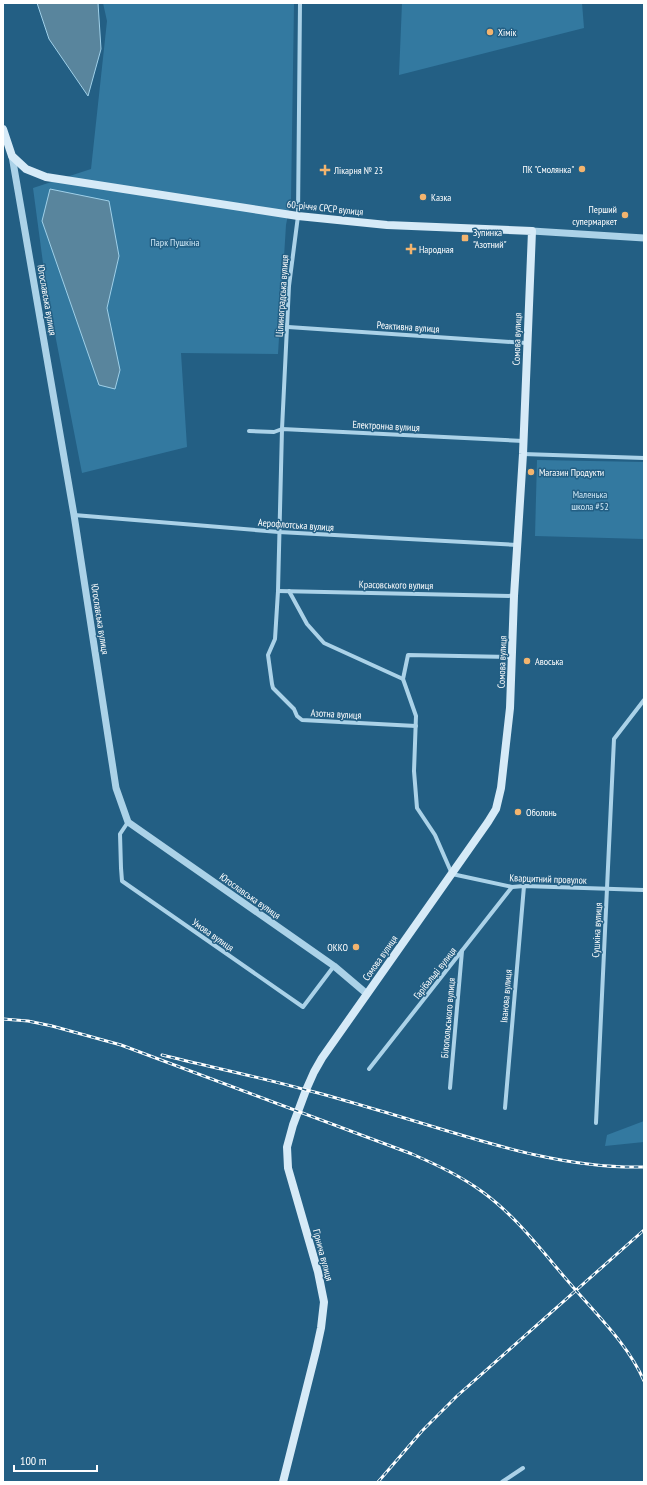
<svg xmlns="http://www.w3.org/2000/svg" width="647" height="1485" font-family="'PT Sans Narrow',sans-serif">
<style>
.green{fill:#3379a0}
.water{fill:#59859d;stroke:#9fd0e9}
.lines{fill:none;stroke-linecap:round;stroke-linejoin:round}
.minor{stroke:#abd2e8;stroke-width:4}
.tertiary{stroke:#abd2e8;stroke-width:7}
.secondary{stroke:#d6eaf7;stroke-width:8}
.rail-casing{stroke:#fff;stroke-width:3}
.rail{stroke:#235f84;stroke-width:1.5;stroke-dasharray:4.5;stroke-linecap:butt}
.poi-dot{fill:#f3b46e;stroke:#235f84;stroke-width:1.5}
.labels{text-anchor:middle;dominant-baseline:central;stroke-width:3;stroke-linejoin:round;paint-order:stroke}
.poi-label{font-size:10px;fill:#fff;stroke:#235f84;text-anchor:start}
.street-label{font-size:10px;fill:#fff;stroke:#235f84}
.park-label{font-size:10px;fill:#cfe8f6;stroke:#235f84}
</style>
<rect width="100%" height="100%" fill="#235f84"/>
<g class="green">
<path d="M103 3H294L291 199 286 225 278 354 181 353 187 447 82 473 47 293 33 188 91 169 107 21Z"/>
<path d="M402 3H582L584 28 399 75Z"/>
<path d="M537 460 644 462V539L535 536Z"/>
<path d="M644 1121V1142L605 1146 607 1135Z"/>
</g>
<g class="water">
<path d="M37 3H98L101 49 88 96 49 39Z"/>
<path d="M50 189 109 201 119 256 107 308 120 370 115 389 99 385 42 221Z"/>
</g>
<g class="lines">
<g class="minor">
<path d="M300 3 298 216 289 286 282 429 278 591 275 639 268 655 272 684 273 688 294 709 297 716 302 720 416 726"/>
<path d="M288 327 526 343"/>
<path d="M249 431 274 432 282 429 523 441"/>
<path d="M523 454 644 458"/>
<path d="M74 515 279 532 517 545"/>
<path d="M278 591 514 596"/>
<path d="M289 591 307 624 324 643 403 679"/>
<path d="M512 657 408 655 403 679 416 716 414 771 417 808 435 835 452 874 512 887 524 886 644 890"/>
<path d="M128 822 120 834 121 868 122 881 303 1007 334 966"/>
<path d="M369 1069 512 887"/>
<path d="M450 1088 462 951"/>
<path d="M505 1108 524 886"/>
<path d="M596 1123 614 739 644 700"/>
<path d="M502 1482 523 1468"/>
</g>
<g class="tertiary">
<path d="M12 156 74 515 116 788 128 822 334 966 367 994"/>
<path d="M532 231 644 238"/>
</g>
<path class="secondary" d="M3 129 12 156 26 169 46 177 298 216 387 225 532 231 523 454 514 596 510 708 501 788 496 809 488 822 322 1058 314 1072 306 1090 293 1125 287 1147 288 1168 318 1272 324 1302 321 1328 316 1351 283 1482"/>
<g class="rail-casing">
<g id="rail">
<path d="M3 1019 28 1021 52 1026 121 1045 412 1154C437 1165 461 1176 484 1193 518 1218 545 1255 573 1287 598 1316 629 1346 644 1381"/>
<path d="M162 1055C210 1067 259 1077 306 1090 335 1097 363 1106 391 1114 473 1138 557 1169 644 1167"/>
<path d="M378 1482 422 1431 457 1396 644 1230"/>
</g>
</g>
<use href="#rail" class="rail"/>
</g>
<g class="poi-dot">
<circle cx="490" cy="32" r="4"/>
<circle cx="582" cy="169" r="4"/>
<path d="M323 164h4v4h4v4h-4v4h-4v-4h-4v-4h4z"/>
<circle cx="423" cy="197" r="4"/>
<circle cx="625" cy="215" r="4"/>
<rect x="461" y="234" width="8" height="8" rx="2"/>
<path d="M409 243h4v4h4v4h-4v4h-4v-4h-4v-4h4z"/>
<circle cx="531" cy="472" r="4"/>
<circle cx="527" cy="661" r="4"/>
<circle cx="518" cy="812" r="4"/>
<circle cx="356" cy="947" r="4"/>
</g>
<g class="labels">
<g class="poi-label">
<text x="498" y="32">Хiмік</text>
<text x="574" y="169" text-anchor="end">ПК "Смолянка"</text>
<text x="334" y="170">Лікарня № 23</text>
<text x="431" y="197">Казка</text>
<text x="617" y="209" text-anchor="end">Перший<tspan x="617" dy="12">супермаркет</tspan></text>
<text x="473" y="232">Зупинка<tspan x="473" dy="12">"Азотний"</tspan></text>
<text x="419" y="249">Народная</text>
<text x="539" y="472">Магазин Продукти</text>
<text x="535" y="661">Авоська</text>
<text x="526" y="812">Оболонь</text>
<text x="348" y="947" text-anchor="end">ОККО</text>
</g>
<g class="street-label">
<text transform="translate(325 208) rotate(6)">60-річчя СРСР вулиця</text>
<text transform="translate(282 296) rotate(-86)">Цілиноградська вулиця</text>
<text transform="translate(47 300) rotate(80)">Югославська вулиця</text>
<text transform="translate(408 327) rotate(4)">Реактивна вулиця</text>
<text transform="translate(517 339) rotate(-88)">Сомова вулиця</text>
<text transform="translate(386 426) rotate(3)">Електронна вулиця</text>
<text transform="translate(296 525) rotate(4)">Аерофлотська вулиця</text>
<text transform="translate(396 585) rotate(1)">Красовського вулиця</text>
<text transform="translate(100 619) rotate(81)">Югославська вулиця</text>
<text transform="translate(502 662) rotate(-88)">Сомова вулиця</text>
<text transform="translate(336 714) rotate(3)">Азотна вулиця</text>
<text transform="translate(548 879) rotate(2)">Кварцитний провулок</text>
<text transform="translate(250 896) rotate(35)">Югославська вулиця</text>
<text transform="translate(597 930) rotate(-87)">Сушкіна вулиця</text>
<text transform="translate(213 935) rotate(35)">Умова вулиця</text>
<text transform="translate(380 958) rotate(-55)">Сомова вулиця</text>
<text transform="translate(435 973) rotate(-52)">Гарібальді вулиця</text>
<text transform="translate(506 996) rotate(-85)">Іванова вулиця</text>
<text transform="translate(448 1018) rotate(-85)">Білопольського вулиця</text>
<text transform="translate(323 1255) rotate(75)">Гірнича вулиця</text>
</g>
<g class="park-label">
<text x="175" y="242">Парк Пушкіна</text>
<text x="590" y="494">Маленька<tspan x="590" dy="12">школа #52</tspan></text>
</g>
</g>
<rect width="647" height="1485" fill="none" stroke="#ffffff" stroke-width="8"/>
<path d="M14 1465v6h83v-6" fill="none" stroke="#ffffff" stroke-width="2"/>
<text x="20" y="1465" font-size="12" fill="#ffffff" stroke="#235f84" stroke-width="3" paint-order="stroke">100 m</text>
</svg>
